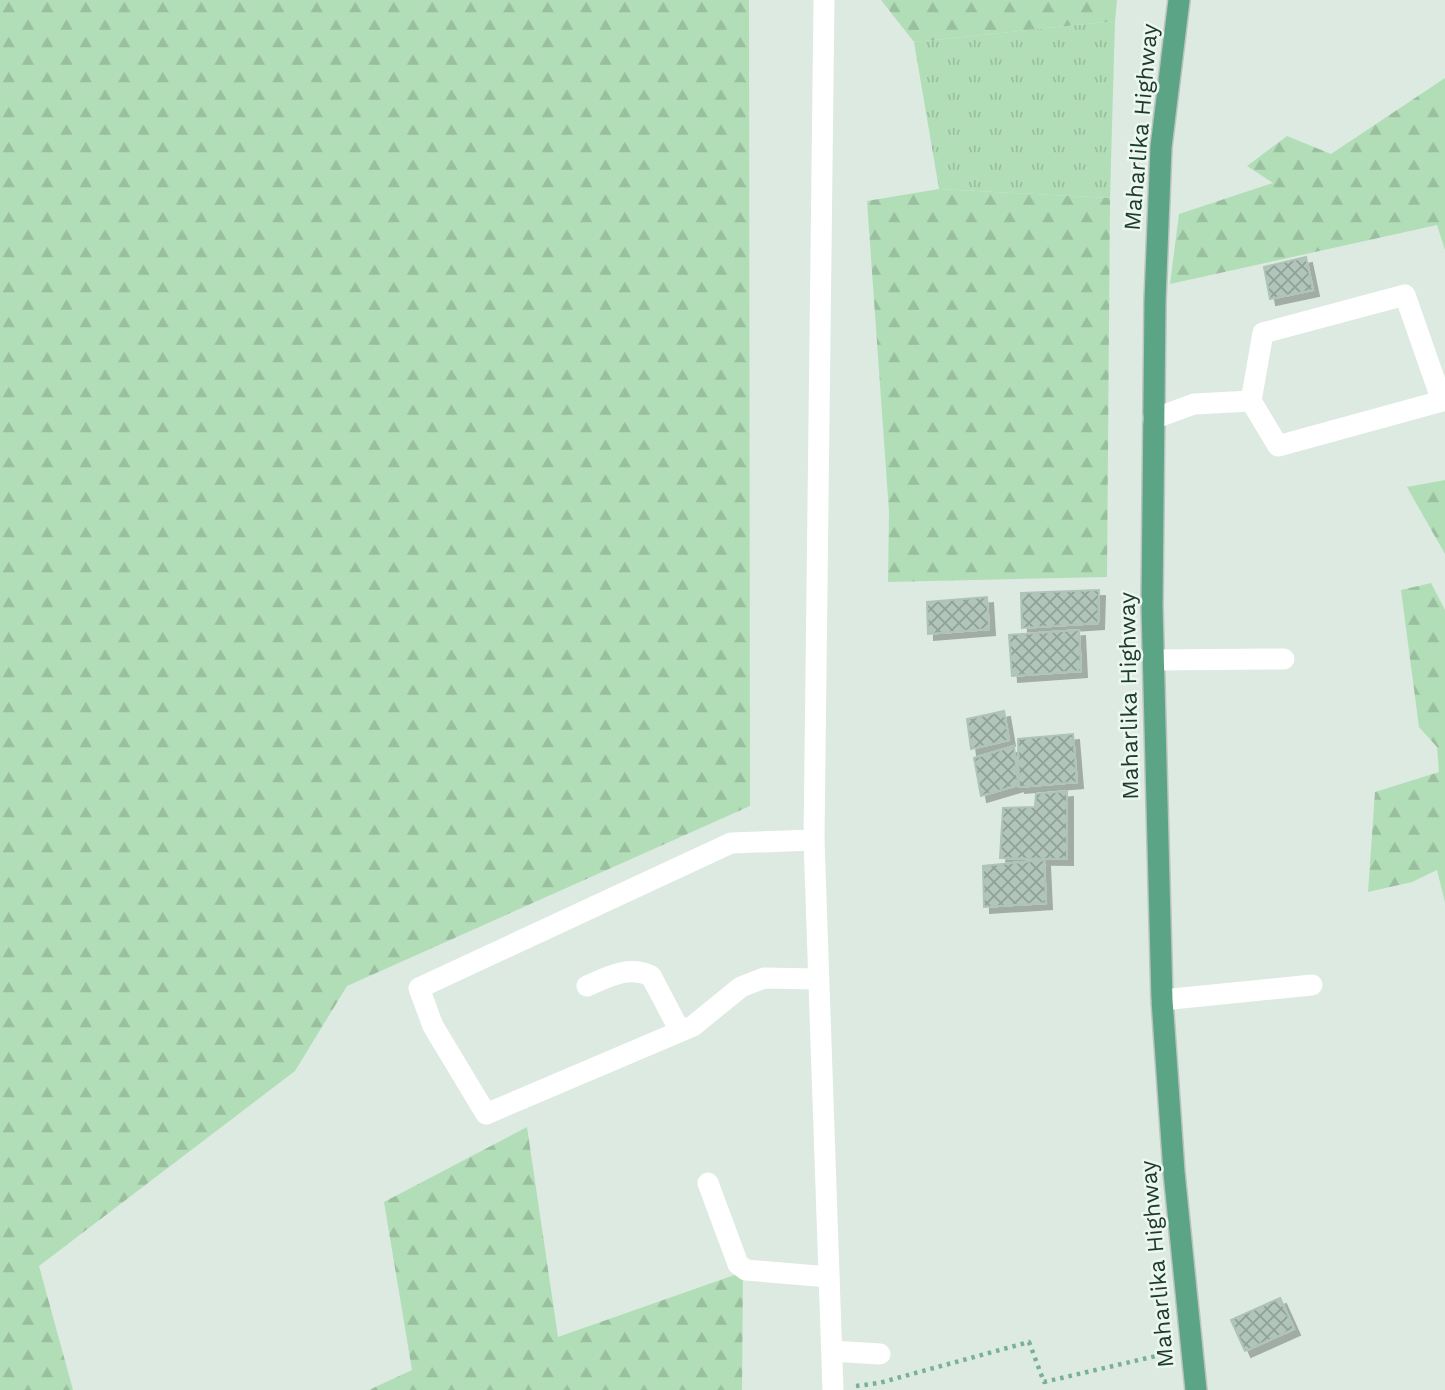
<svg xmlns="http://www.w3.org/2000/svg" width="1445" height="1390" font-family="'Work Sans',sans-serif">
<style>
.grass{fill:url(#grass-tufts)}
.forest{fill:url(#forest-firs)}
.building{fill:url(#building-cross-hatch);stroke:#aec4b7;stroke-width:2;filter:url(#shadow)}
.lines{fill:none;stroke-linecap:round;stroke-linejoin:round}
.major-casing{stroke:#bbc4c0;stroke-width:24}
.path{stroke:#79b197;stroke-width:4.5;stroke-dasharray:3.5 5;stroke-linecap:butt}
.minor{stroke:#fff;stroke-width:21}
.major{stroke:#5ca486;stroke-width:21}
.labels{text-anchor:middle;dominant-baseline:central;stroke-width:5;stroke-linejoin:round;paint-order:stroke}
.street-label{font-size:23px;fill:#1d3a2e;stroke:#ecf7f0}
</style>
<defs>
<pattern id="grass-tufts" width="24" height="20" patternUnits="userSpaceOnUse" patternTransform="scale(1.75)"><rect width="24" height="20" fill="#b2deb7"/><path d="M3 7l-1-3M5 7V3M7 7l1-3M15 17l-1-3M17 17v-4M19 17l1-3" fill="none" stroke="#99bf9e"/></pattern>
<pattern id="forest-firs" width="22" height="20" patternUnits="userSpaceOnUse" patternTransform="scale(1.75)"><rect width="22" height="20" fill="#b2deb7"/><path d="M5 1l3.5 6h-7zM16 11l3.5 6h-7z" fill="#99bf9e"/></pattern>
<pattern id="building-cross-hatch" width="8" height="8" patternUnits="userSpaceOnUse" patternTransform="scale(1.75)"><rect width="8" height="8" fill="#b1c5ba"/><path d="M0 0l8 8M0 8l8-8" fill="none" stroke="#8fa198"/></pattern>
<filter id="shadow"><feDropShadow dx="6" dy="6" stdDeviation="0" flood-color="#0004"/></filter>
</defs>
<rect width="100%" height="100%" fill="#dceae2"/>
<path class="grass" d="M1115 21 1110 198 939 189 914 42Z"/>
<g class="forest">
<path d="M0 0H749L750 806 347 986 295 1071 39 1266 73 1390H0Z"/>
<path d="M881 0H1117L1115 21 914 42Z"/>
<path d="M1445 78V250L1437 225 1170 284 1179 214 1273 183 1247 166 1287 136 1331 154Z"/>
<path d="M939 189 1110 198 1107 577 888 582 889 512 867 201Z"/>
<path d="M1445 480V554L1407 487Z"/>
<path d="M1431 583 1445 610V902L1437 870 1412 882 1368 892 1375 792 1439 772 1437 747 1419 727 1401 590Z"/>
<path d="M527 1127 558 1337 743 1272 742 1390H369L412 1370 384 1202Z"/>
</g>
<g class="building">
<path d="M1306 257 1313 290 1270 299 1264 267Z"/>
<path d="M1099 590 1098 623 1022 628 1021 593Z"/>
<path d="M987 597 989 629 928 634 927 602Z"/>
<path d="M1079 630 1081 671 1012 676 1009 635Z"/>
<path d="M1004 711 1009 740 971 749 967 719Z"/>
<path d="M1073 734 1077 782 1019 787 1018 739Z"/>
<path d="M1014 746 1018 785 981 796 974 758Z"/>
<path d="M1067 791V859L1000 858 1003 808 1035 807 1036 794Z"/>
<path d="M1044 860 1046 903 984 907 983 866Z"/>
<path d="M1280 1298 1294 1329 1245 1351 1231 1320Z"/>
</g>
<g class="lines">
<g class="major-casing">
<path id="major" d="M1179 0 1161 147 1155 301 1152 606 1162 1000 1174 1172 1196 1390"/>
</g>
<path class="path" d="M856 1386 879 1383 1029 1342 1044 1382 1169 1353"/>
<g class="minor">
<path d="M824 0 814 840 833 1390"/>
<path d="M1405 295 1442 401 1278 446 1251 401 1263 333Z"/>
<path d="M1153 419 1194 404 1251 401"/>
<path d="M1153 660 1284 659"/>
<path d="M814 840 731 843 419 988 433 1026 486 1114 693 1026 741 987 764 978 817 979"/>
<path d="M587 986C608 977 628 965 651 976L680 1031"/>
<path d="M1162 1000 1312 985"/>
<path d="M708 1183 738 1264 746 1270 829 1277"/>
<path d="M832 1351 880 1354"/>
</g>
<use href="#major" class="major"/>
</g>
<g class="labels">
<g class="street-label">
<text transform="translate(1141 127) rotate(-85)">Maharlika Highway</text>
<text transform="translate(1129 696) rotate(-91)">Maharlika Highway</text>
<text transform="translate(1157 1264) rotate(-95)">Maharlika Highway</text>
</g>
</g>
</svg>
